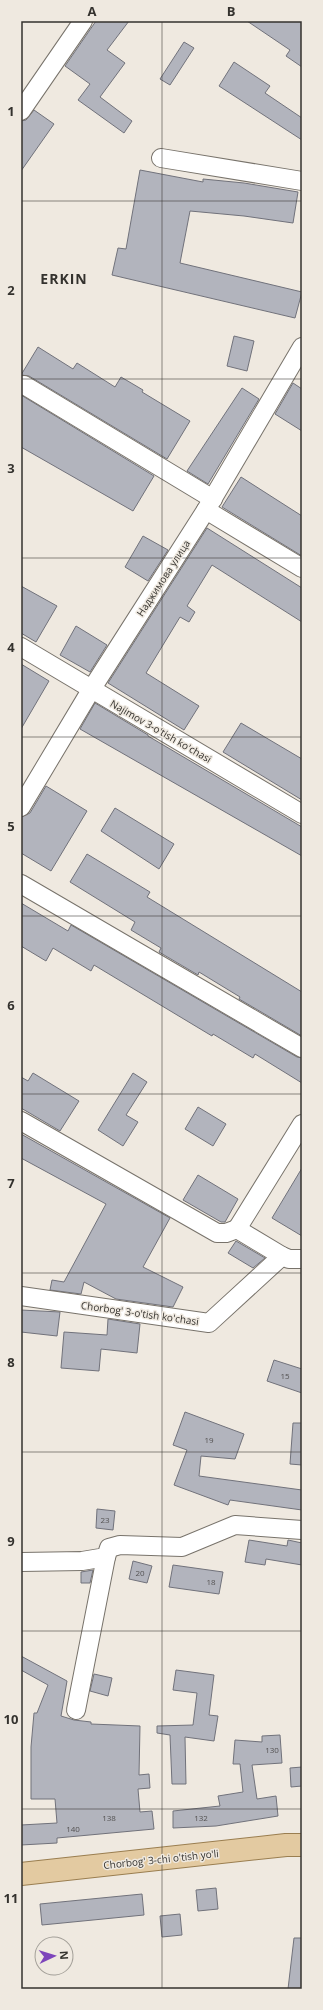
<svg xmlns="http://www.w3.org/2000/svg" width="323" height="2010" font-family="'Open Sans',sans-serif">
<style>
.building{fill:#b2b4bd;stroke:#71727b}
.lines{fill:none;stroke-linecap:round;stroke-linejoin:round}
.minor-casing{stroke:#78736b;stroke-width:20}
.major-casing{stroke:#9a7e50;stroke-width:24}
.minor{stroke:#fff;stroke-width:18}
.major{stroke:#e3caa1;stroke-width:22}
.grid{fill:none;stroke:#34322e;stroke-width:1;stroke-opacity:0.55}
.labels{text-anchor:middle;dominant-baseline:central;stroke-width:3;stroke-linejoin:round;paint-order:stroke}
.number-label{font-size:8px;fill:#545252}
.street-label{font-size:10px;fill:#34322e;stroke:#efe9e0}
.district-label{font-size:14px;font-weight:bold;letter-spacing:1px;fill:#34322e;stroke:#efe9e0}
.neatline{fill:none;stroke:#34322e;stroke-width:1.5}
.grid-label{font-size:13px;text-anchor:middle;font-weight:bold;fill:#34322e}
</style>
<rect width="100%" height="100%" fill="#efe9e0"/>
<g class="building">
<path d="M96 21H129L107 50 125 63 100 97 132 121 124 133 78 100 90 84 65 66Z"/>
<path d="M247 21H302V67L286 56 290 50Z"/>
<path d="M184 42 194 48 170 85 160 79Z"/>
<path d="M234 62 270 86 265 93 302 118V140L219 86Z"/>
<path d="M34 110 54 124 21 171V121L26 120Z"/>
<path d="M140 170 203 182V179L244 183 298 192 293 223 244 216 190 211 180 263 302 292 295 318 112 275 118 248 126 249Z"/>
<path d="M234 336 254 341 247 371 227 366Z"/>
<path d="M38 347 73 369 77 363 115 387 121 377 143 390 142 392 190 421 167 459 29 376 21 375Z"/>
<path d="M293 383 302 389V431L275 414Z"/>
<path d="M242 388 259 399 208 484 187 471Z"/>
<path d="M21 395 154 476 133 511 21 447Z"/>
<path d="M241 477 302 516V556L222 507Z"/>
<path d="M207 528 302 588V622L212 565 187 606 195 612 189 622 180 617 146 673 199 706 184 730 108 683Z"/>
<path d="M143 536 168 550 148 581 125 567Z"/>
<path d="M21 586 57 606 36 642 21 633Z"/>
<path d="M76 626 107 645 90 672 60 655Z"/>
<path d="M21 664 49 681 21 729Z"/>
<path d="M95 703 148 735V736L302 827V856L80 729Z"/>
<path d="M241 723 302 759V800L223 752Z"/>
<path d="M46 786 87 811 51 871 21 853V817L30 813Z"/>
<path d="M115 808 174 844 159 869 101 831Z"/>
<path d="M87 854 150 892 147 897 302 992V1036L239 999 240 997 199 972 198 975 159 952 161 948 131 930 135 922 70 882Z"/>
<path d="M21 903 68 931 71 925 297 1057 302 1058V1083L255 1054 253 1058 213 1034 212 1036 94 965 91 971 53 948 46 961 21 946Z"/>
<path d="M33 1073 79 1101 60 1131 21 1108V1077L28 1081Z"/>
<path d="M133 1073 147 1082 126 1115 138 1122 123 1146 98 1130Z"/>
<path d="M198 1107 226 1124 213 1146 185 1129Z"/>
<path d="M21 1134 170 1218 143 1267 183 1287 173 1307 116 1299 84 1282 81 1294 50 1290 52 1280 64 1282 106 1204 21 1158Z"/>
<path d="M302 1168V1236L272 1218Z"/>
<path d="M198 1175 238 1199 225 1222H221L183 1200Z"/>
<path d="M236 1241 265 1258 253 1268 228 1253Z"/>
<path d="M21 1310 60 1312 57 1336 21 1332Z"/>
<path d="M108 1319 140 1324 137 1353 101 1349 99 1371 61 1368 64 1332 107 1335Z"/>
<path d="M274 1360 302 1369V1393L267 1381Z"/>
<path d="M185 1412 244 1434 235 1459 201 1456 199 1476 302 1490V1510L230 1500 228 1505 174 1485 187 1450 173 1445Z"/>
<path d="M293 1423H302V1465L290 1464Z"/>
<path d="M97 1509 115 1511 113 1530 96 1528Z"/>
<path d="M249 1540 287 1546 288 1540 302 1543V1565L266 1559 265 1565 245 1562Z"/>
<path d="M133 1561 152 1566 147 1583 129 1579Z"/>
<path d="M173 1565 223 1572 219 1594 169 1587Z"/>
<path d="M93 1570 90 1583H81V1572Z"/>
<path d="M21 1656 67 1681 61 1716 74 1720 91 1722V1724L140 1726 139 1775 149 1774 150 1788 138 1789 140 1812 152 1811 154 1829 57 1838V1843L21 1845V1825L57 1823 55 1799H31V1747L34 1713H37L48 1685 21 1670Z"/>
<path d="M176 1670 214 1675 209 1715 218 1716 214 1741 185 1737 186 1784H172L170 1735 157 1733V1726L193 1725 197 1693 173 1690Z"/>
<path d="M94 1674 112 1678 108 1696 90 1691Z"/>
<path d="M280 1735 282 1763 252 1765 257 1799 276 1796 278 1816 216 1826 173 1828V1811L220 1806 218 1796 243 1792 240 1764H233L235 1740 262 1742V1736Z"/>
<path d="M302 1767V1786L291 1787 290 1768Z"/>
<path d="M216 1888 218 1909 198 1911 196 1890Z"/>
<path d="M142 1894 144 1915 42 1925 40 1904Z"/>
<path d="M180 1914 182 1935 162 1937 160 1916Z"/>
<path d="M294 1938H302V1989H288Z"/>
</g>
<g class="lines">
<g class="minor-casing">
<g id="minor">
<path d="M21 111 83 21"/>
<path d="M161 158 302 181"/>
<path d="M24 385 213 499"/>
<path d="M206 510 302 568"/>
<path d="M21 647 302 814"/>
<path d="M21 807 91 690 206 510 302 347"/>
<path d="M21 884 302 1048"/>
<path d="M21 1121 217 1233H226L237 1229 282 1256 289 1259H302"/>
<path d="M237 1229 302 1124"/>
<path d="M21 1296 209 1323 282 1256"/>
<path d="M21 1562 82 1561 106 1557 109 1548 120 1545 182 1547 235 1525 302 1530"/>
<path d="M76 1710 106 1557"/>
</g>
</g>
<g class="major-casing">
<path id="major" d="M21 1874 286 1845H302"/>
</g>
<use href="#minor" class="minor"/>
<use href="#major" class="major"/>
</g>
<path class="grid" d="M162 21V1989M21 201H302M21 379H302M21 558H302M21 737H302M21 916H302M21 1094H302M21 1273H302M21 1452H302M21 1631H302M21 1809H302"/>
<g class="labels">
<g class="number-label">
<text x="285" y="1375">15</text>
<text x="209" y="1439">19</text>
<text x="105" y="1519">23</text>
<text x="140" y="1572">20</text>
<text x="211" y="1581">18</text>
<text x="272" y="1749">130</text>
<text x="109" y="1817">138</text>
<text x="201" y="1817">132</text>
<text x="73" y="1828">140</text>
</g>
<g class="street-label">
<text transform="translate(163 578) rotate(-57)">Наджимова улица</text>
<text transform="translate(161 731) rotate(30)">Najimov 3-o'tish ko'chasi</text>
<text transform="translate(140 1313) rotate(8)">Chorbog' 3-o'tish ko'chasi</text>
<text transform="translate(161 1859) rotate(-6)">Chorbog' 3-chi o'tish yo'li</text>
</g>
<g class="district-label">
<text x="64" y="278">ERKIN</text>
</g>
</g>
<rect width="323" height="2010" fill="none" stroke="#efe9e0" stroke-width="44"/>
<g transform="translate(54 1956) rotate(86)"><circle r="19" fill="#efe9e0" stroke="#a4a099"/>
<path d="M0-3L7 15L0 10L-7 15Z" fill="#7d45bb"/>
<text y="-6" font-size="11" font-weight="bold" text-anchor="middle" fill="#34322e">N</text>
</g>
<rect x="22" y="22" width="279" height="1966" class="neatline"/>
<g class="grid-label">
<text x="92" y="16">A</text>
<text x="231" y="16">B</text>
<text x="11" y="116">1</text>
<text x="11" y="295">2</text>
<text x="11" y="473">3</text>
<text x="11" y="652">4</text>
<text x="11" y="831">5</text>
<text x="11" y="1010">6</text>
<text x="11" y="1188">7</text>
<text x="11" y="1367">8</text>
<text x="11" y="1546">9</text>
<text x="11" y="1724">10</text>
<text x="11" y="1903">11</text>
</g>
</svg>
